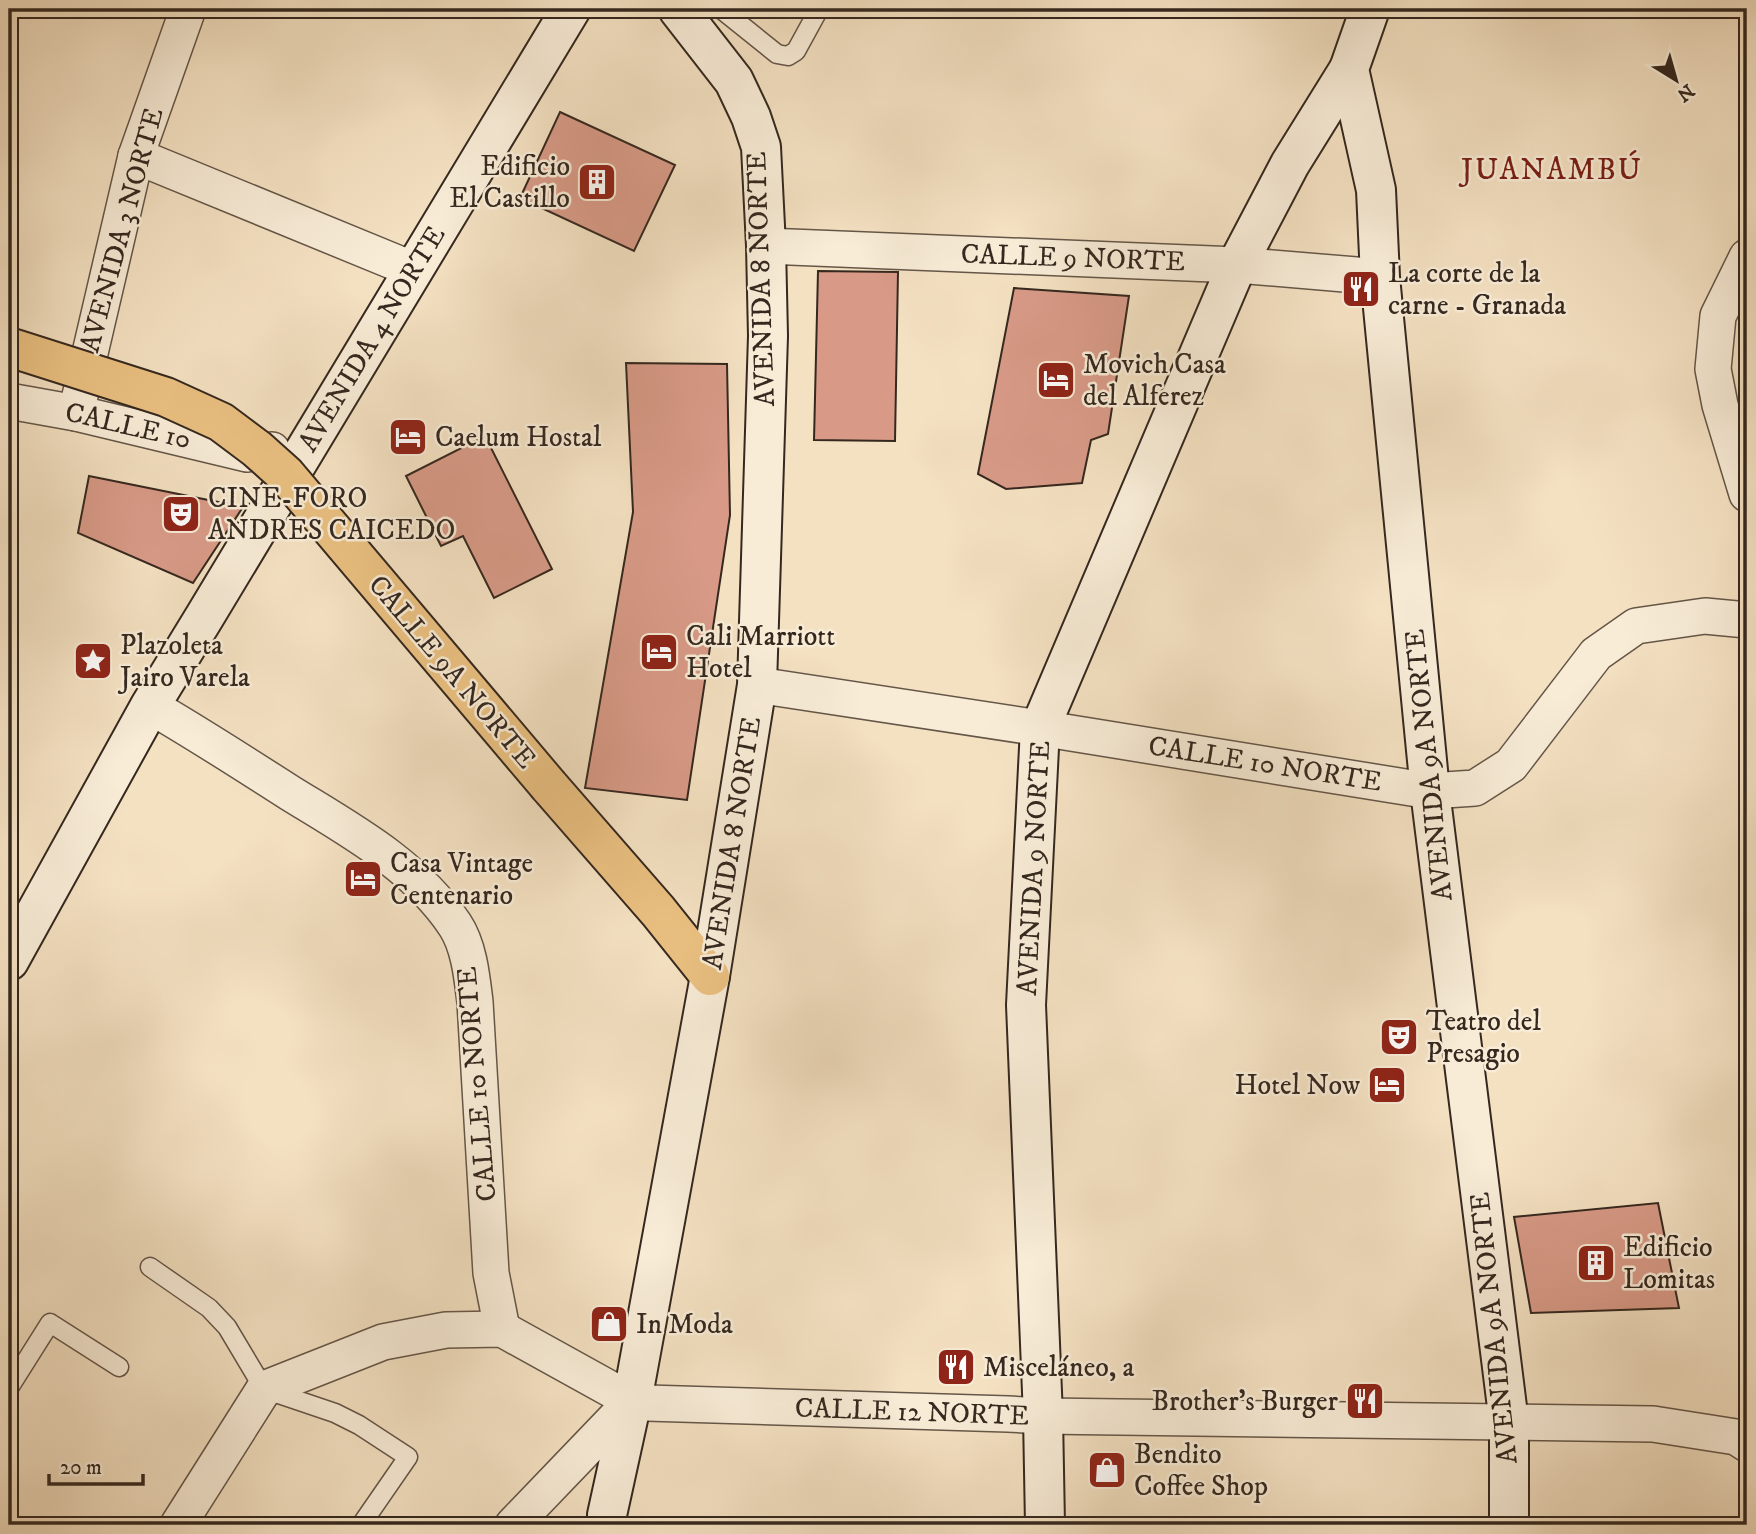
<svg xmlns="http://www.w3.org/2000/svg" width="1756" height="1534" font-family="'IM FELL DW Pica',serif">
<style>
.building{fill:#d89a87;stroke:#35281f;stroke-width:2}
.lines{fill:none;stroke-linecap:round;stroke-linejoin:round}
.lane-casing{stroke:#655648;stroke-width:21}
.street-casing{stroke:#655648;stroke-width:38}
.secondary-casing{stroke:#35281f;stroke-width:42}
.primary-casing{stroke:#35281f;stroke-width:42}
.lane{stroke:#f8ecd7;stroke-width:18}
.street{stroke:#f8ecd7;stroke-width:35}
.secondary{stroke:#f8ecd7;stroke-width:38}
.primary{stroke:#eac081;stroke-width:38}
.primary-bridge-casing{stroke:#35281f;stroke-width:42;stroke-linecap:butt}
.primary-bridge{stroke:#eac081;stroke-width:38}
.labels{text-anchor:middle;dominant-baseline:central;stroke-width:5;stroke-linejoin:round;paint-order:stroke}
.poi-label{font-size:28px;fill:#35281f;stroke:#f8ecd7;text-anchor:start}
.street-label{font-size:28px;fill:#35281f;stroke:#f8ecd7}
.neighbourhood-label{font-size:30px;letter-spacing:2px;fill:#7a1f14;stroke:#f8ecd7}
</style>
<rect width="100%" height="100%" fill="#f4e1c2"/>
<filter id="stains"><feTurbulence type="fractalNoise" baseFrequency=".00286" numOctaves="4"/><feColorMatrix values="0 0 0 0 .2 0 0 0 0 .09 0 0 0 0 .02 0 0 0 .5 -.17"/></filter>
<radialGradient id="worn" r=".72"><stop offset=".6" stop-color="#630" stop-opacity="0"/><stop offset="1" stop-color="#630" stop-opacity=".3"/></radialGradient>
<g class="building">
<path d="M560 112 675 165 634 251 520 198Z"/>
<path d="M818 271 898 272 895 441 814 440Z"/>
<path d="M1014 288 1129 296 1108 434 1091 440 1082 483 1006 489 978 474Z"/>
<path d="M626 363 727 364 730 515 687 800 585 788 633 512Z"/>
<path d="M485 436 552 569 494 598 463 536 441 546 406 476Z"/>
<path d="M89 476 243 507 193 583 78 533Z"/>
<path d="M1658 1203 1679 1308 1531 1313 1514 1217Z"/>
</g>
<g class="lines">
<g class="lane-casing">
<g id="lane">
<path d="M721 9 777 54 788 56 796 51 819 9"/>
<path d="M150 1267 209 1308 227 1327 264 1389 335 1413 359 1425 408 1457 361 1525"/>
<path d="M9 1388 50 1323 119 1367"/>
</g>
</g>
<g class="street-casing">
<g id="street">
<path d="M136 156 414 270"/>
<path d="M766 246 1237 265 1380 277"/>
<path d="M1747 257 1718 316 1713 369 1720 405 1747 494"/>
<path d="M9 401 76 413 247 454 272 450"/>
<path d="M76 413 136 156 188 9"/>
<path d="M757 685 1040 728 1430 791 1475 788 1511 765 1596 654 1636 626 1705 616 1747 620"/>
<path d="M150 706C197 733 243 763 290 793 350 830 415 865 455 925 469 946 472 977 475 1002L491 1273 502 1329"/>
<path d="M178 1525 264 1389 383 1342 446 1330 502 1329 632 1401 647 1403 1008 1414 1043 1416 1653 1424 1736 1437 1747 1444"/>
<path d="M513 1525 632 1401"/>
</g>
</g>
<g class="secondary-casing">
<g id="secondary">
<path d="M1370 9 1349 69 1376 190 1380 277 1430 791 1509 1423V1525"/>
<path d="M9 961 150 706 205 616 571 9"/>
<path d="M607 1525V1515L632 1401 710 976 757 685 768 336 766 246 761 147 751 117 734 81 678 9"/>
<path d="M1045 1525 1043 1416 1026 1005 1040 728 1237 265 1290 164 1349 69"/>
</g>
</g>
<g class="primary-casing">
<path id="primary" d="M549 786 658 911 710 976"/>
</g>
<use href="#lane" class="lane"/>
<use href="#street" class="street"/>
<use href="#secondary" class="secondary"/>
<use href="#primary" class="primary"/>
<g class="primary-bridge-casing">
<path id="primary-bridge" d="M9 347 166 397 221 422 257 449 286 475 549 786"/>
</g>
<use href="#primary-bridge" class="primary-bridge"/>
</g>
<defs>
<g id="building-square" transform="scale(2.0125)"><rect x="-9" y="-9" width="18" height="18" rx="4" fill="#8f2418" stroke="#f8ecd7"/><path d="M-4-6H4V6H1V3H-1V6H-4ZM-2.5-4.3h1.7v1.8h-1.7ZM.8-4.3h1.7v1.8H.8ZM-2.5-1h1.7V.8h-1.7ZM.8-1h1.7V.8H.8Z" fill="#fff"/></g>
<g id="restaurant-square" transform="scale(2.0125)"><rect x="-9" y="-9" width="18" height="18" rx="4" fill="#8f2418" stroke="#f8ecd7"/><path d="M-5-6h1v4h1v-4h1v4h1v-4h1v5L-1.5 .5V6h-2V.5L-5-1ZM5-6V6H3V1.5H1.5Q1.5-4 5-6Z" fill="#fff"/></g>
<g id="hotel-square" transform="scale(2.0125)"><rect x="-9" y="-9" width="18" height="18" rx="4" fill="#8f2418" stroke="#f8ecd7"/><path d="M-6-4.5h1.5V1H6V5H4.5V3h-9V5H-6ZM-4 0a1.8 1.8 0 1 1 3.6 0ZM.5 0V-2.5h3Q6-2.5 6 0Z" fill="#fff"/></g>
<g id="theatre-square" transform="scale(2.0125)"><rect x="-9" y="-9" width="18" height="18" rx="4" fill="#8f2418" stroke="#f8ecd7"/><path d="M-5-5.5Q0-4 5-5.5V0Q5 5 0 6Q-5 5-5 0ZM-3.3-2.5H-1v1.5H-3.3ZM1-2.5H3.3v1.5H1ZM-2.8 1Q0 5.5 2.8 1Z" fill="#fff"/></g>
<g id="sight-square" transform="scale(2.0125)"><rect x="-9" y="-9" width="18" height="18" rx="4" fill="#8f2418" stroke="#f8ecd7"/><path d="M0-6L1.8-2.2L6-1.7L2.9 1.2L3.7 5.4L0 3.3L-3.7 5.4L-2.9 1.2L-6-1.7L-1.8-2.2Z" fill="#fff"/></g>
<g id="shop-square" transform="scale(2.0125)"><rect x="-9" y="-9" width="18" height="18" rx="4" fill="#8f2418" stroke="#f8ecd7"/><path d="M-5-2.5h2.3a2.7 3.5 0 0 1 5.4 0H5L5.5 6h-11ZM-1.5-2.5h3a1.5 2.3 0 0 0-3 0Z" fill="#fff"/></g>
</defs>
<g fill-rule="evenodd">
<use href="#building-square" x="597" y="182"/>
<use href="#restaurant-square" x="1361" y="289"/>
<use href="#hotel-square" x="1056" y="380"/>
<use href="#hotel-square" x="408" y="437"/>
<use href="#theatre-square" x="181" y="514"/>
<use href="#hotel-square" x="659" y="652"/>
<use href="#sight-square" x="93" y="661"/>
<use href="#hotel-square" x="363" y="879"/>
<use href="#theatre-square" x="1399" y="1037"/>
<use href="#hotel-square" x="1387" y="1085"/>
<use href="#building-square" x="1596" y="1263"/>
<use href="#shop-square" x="609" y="1324"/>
<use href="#restaurant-square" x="956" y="1367"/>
<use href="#restaurant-square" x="1365" y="1401"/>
<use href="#shop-square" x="1107" y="1470"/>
</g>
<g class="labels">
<g class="poi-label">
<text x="570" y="166" text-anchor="end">Edificio<tspan x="570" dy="32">El Castillo</tspan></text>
<text x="1388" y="273">La corte de la<tspan x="1388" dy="32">carne - Granada</tspan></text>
<text x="1083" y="364">Movich Casa<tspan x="1083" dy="32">del Alferez</tspan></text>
<text x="435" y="437">Caelum Hostal</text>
<text x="208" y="498">CINE-FORO<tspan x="208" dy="32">ANDRES CAICEDO</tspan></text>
<text x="686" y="636">Cali Marriott<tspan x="686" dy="32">Hotel</tspan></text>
<text x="120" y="645">Plazoleta<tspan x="120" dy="32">Jairo Varela</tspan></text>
<text x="390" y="863">Casa Vintage<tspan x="390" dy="32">Centenario</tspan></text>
<text x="1426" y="1021">Teatro del<tspan x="1426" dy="32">Presagio</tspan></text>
<text x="1360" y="1085" text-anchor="end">Hotel Now</text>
<text x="1623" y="1247">Edificio<tspan x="1623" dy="32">Lomitas</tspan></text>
<text x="636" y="1324">In Moda</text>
<text x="983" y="1367">Misceláneo, a</text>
<text x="1338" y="1401" text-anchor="end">Brother’s Burger</text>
<text x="1134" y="1454">Bendito<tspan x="1134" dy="32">Coffee Shop</tspan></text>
</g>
<g class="street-label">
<text transform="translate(122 230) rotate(-75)">AVENIDA 3 NORTE</text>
<text transform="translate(1073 258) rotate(2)">CALLE 9 NORTE</text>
<text transform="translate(761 279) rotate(-92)">AVENIDA 8 NORTE</text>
<text transform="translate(372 339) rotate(-59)">AVENIDA 4 NORTE</text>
<text transform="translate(128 426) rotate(13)">CALLE 10</text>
<text transform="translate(452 672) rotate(50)">CALLE 9A NORTE</text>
<text transform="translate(1265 764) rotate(9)">CALLE 10 NORTE</text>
<text transform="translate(1429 765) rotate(-96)">AVENIDA 9A NORTE</text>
<text transform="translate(732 843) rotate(-81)">AVENIDA 8 NORTE</text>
<text transform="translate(1034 868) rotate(-87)">AVENIDA 9 NORTE</text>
<text transform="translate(477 1084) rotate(-95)">CALLE 10 NORTE</text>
<text transform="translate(1494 1328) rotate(-96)">AVENIDA 9A NORTE</text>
<text transform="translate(912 1412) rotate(2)">CALLE 12 NORTE</text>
</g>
<g class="neighbourhood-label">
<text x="1552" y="170">JUANAMBÚ</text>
</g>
</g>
<rect width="1756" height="1534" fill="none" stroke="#f4e1c2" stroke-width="35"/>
<rect x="10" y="10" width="1735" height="1513" fill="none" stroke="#35281f" stroke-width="3.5"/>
<rect x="18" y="18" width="1721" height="1499" fill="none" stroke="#35281f" stroke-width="2"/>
<g transform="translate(1676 80) rotate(143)" stroke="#f8ecd7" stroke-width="5" paint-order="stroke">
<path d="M0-5L12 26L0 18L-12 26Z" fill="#35281f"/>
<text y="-10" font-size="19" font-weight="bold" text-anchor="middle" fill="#35281f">N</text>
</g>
<path d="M49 1474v10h94v-10" fill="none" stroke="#35281f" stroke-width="3.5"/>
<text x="60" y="1474" font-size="21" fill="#35281f" stroke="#f8ecd7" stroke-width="5" paint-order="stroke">20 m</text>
<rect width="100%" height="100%" filter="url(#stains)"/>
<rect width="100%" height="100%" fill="url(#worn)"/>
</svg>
